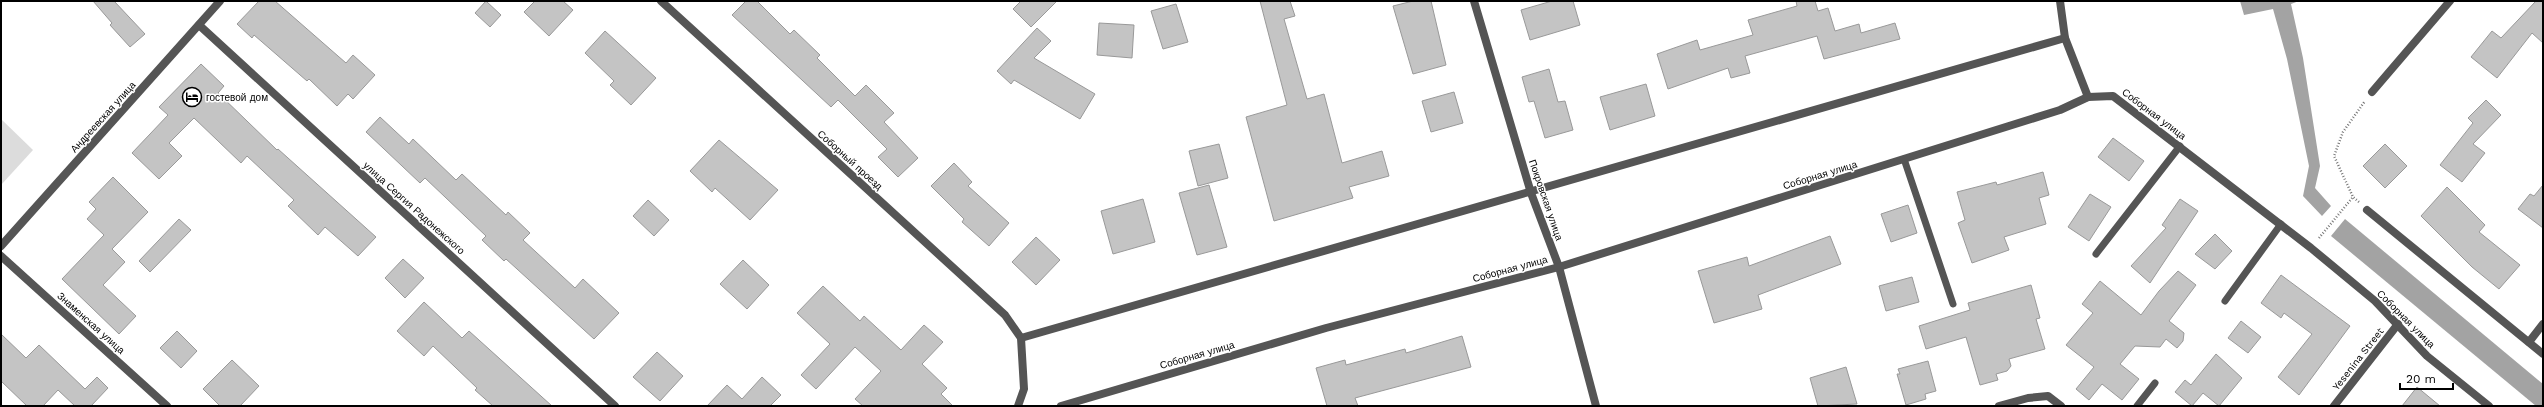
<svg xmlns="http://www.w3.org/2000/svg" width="2544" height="407" font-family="'Work Sans',sans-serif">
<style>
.green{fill:#dcdcdc}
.water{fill:#a3a3a3}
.building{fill:#c4c4c4;stroke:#999}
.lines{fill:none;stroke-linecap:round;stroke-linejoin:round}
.path{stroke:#777;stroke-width:2.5;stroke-dasharray:1 2;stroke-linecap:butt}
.lane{stroke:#555;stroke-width:7}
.street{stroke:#555;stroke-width:8}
.labels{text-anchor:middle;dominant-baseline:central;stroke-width:3;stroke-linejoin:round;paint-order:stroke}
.poi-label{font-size:10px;fill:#000;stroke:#fff;text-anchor:start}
.street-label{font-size:10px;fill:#000;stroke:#fff}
</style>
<rect width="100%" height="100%" fill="#fff"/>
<path class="green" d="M1 119 33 150 1 185Z"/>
<g class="water">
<path d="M2240 1H2299L2291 4 2303 58 2320 166 2315 188 2331 206 2322 216 2303 196 2309 166 2287 59 2273 9 2244 15Z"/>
<path d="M2345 219 2543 384V406H2536L2331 236Z"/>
</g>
<g class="building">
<path d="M93 1H114L145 34 130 47 110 25 112 23Z"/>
<path d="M259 1H275L346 63 353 55 375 75 353 99 348 94 337 106 309 79 307 81 254 35 252 38 237 24Z"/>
<path d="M486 1 501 15 490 27 475 13Z"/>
<path d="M535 1H563L573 10 549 36 524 12Z"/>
<path d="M746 1H757L790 34 794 30 820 55 817 58 855 96 866 85 894 113 884 122 918 158 898 177 878 157 887 149 838 100 831 107 732 15Z"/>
<path d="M1021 1H1057L1031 27 1013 9Z"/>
<path d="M1260 1H1290L1295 16 1284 19 1307 99 1324 94 1342 163 1382 151 1389 176 1349 187 1353 198 1274 221 1246 117 1287 105Z"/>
<path d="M1413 1H1431L1446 65 1413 74 1393 6Z"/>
<path d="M1552 1H1573L1580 25 1530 40 1521 10Z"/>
<path d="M1796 1H1815L1818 11 1828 8 1835 31 1859 24 1861 33 1895 23 1900 39 1824 59 1817 36 1745 56 1750 73 1731 78 1728 68 1668 89 1657 54 1697 40 1700 50 1753 35 1748 20 1797 6Z"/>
<path d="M2536 1H2543V43L2532 33 2497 78 2471 57 2492 31 2501 38Z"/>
<path d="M1176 4 1188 42 1163 49 1151 11Z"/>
<path d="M1099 23 1134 25 1132 58 1097 55Z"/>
<path d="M1037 28 1051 41 1034 58 1095 94 1080 119 1014 80 1011 84 997 71Z"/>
<path d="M605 31 656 78 631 105 610 85 614 81 585 53Z"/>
<path d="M201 64 224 86 218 93 277 150 278 149 376 237 358 256 325 227 318 235 288 206 294 200 247 156 241 163 194 118 169 143 182 156 159 179 132 153 168 115 159 107Z"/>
<path d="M1549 69 1558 102 1565 101 1573 130 1545 138 1534 101 1529 102 1522 77Z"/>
<path d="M1646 84 1655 116 1610 130 1600 97Z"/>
<path d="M1454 92 1463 123 1431 132 1422 101Z"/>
<path d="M2486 100 2501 115 2473 144 2485 153 2462 182 2440 165 2473 123 2468 118Z"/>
<path d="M380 117 409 144 413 139 456 180 462 174 506 215 508 212 530 233 523 240 575 288 583 279 619 313 594 339 506 259 504 261 482 240 486 236 425 178 420 183 366 132Z"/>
<path d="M2113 138 2144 161 2129 181 2098 157Z"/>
<path d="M719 140 778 190 750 220 715 188 712 192 690 171Z"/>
<path d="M1219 144 1228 178 1198 186 1189 151Z"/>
<path d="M2385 144 2407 166 2385 188 2363 166Z"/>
<path d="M954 163 972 182 968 186 1009 223 989 246 962 222 964 219 931 186Z"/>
<path d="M2043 172 2049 195 2039 198 2046 224 2004 237 2009 250 1972 263 1958 223 1965 220 1957 192 1996 182 1997 185Z"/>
<path d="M113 177 148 212 112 249 125 262 103 285 136 316 119 334 62 279 104 235 87 219 96 209 89 202Z"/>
<path d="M1209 185 1227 247 1197 255 1179 193Z"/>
<path d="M2543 185V228L2518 209 2530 194 2534 196Z"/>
<path d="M2447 187 2485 225 2479 232 2520 265 2499 289 2472 267 2421 216Z"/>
<path d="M2090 194 2111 207 2089 241 2068 227Z"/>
<path d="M1143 199 1155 242 1113 254 1101 211Z"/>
<path d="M2180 199 2198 211 2150 283 2131 266 2166 228 2162 225Z"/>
<path d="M648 200 669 220 654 236 633 216Z"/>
<path d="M1908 205 1917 233 1891 242 1881 214Z"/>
<path d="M179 219 191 230 150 272 139 261Z"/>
<path d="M2215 234 2232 251 2215 269 2195 254Z"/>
<path d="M1830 236 1841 264 1758 295 1762 309 1714 323 1698 271 1747 257 1749 266Z"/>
<path d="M1036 237 1060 260 1036 285 1012 262Z"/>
<path d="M403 259 424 278 405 298 385 278Z"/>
<path d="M743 260 769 285 747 309 720 284Z"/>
<path d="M2178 271 2196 285 2169 321 2184 333 2183 341 2177 348 2166 339 2160 347 2135 346 2120 364 2139 379 2122 400 2102 384 2089 400 2076 389 2094 367 2066 345 2093 313 2082 304 2100 281 2141 315 2159 291Z"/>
<path d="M2281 275 2350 326 2299 395 2278 377 2312 334 2284 313 2281 318 2261 303Z"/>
<path d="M1912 277 1919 302 1886 311 1879 286Z"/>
<path d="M2031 285 2040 318 2036 319 2045 349 2009 359 2011 366 2007 371 1996 374 1998 380 1980 385 1966 337 1926 349 1919 326 1970 310 1968 303Z"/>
<path d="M823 286 860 321 864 316 901 350 924 325 943 342 922 364 947 388 941 394 953 406H863L855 399 881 371 855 347 816 389 801 375 830 344 797 313Z"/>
<path d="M424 302 462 338 469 331 552 406H493L475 390 477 388 433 346 424 356 397 331Z"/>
<path d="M2241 321 2261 337 2248 353 2228 338Z"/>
<path d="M177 331 197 351 181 368 160 348Z"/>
<path d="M1 334 26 358 39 345 85 389 97 377 108 388 91 406H75L58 390 43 406H27L1 381Z"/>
<path d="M1462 336 1471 367 1355 398 1358 406H1327L1316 368 1345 360 1346 365 1405 349 1406 353Z"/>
<path d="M657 352 683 376 660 401 633 377Z"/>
<path d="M2216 354 2242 378 2219 406 2203 393 2192 406 2175 392 2185 380 2191 385Z"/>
<path d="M232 360 259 386 240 406H220L203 389Z"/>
<path d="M1928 361 1936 391 1925 394 1926 399 1906 405 1897 374H1900L1898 369Z"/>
<path d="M1846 367 1857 404 1818 406 1810 378Z"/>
<path d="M762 377 781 395 770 406H707L727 385 742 399Z"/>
<path d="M2417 387 2440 406H2402Z"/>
</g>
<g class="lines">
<g class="path">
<path d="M2359 202 2353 197 2334 156 2343 132 2365 101"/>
<path d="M2319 238 2353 197"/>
</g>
<g class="lane">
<path d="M1904 159 1953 304"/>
<path d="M2096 254 2180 146"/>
<path d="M2225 301 2281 224"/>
<path d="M2137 406 2155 383"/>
</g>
<g class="street">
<path d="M661 1 1005 315 1021 338 1024 389 1018 406"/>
<path d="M1474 1 1531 193 1559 267 1596 406"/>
<path d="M2060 1 2065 38 2088 97"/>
<path d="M199 25 615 406"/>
<path d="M2372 92 2450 1"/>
<path d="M2367 210 2543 354"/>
<path d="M1 246 220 1"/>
<path d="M1 256 167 406"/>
<path d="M1021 338 2065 38"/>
<path d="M2529 342 2543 324"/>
<path d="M1061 406 1326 328 1559 267 2060 110 2088 97 2113 96 2311 248 2375 301 2427 356 2489 406"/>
<path d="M1999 406 2028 398 2048 396 2061 406"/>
<path d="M2334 406 2398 324"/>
</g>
</g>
<defs>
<g id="hotel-ring" transform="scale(1)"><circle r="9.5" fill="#fff" stroke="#000" stroke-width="1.5"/><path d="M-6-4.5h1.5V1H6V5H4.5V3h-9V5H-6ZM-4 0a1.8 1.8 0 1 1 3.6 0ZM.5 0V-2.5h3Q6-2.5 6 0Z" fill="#000"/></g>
</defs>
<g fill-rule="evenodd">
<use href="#hotel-ring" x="192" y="97"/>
</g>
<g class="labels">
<g class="poi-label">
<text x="206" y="97">гостевой дом</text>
</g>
<g class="street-label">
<text transform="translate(2154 114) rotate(37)">Соборная улица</text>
<text transform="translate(103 117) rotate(-48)">Андреевская улица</text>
<text transform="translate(850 160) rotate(42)">Соборный проезд</text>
<text transform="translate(1820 175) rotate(-17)">Соборная улица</text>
<text transform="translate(1546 200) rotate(71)">Покровская улица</text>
<text transform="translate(414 208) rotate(42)">улица Сергия Радонежского</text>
<text transform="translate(1510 269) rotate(-15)">Соборная улица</text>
<text transform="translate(2406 319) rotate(45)">Соборная улица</text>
<text transform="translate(91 323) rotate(42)">Знаменская улица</text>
<text transform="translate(1197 355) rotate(-16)">Соборная улица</text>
<text transform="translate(2358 359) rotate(-52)">Yesenina Street</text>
</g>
</g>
<rect width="2544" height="407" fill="none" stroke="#000000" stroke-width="4"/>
<path d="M2400 383v6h53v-6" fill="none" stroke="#000000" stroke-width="2"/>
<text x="2406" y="383" font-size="12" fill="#000000" stroke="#ffffff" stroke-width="3" paint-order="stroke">20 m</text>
</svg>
